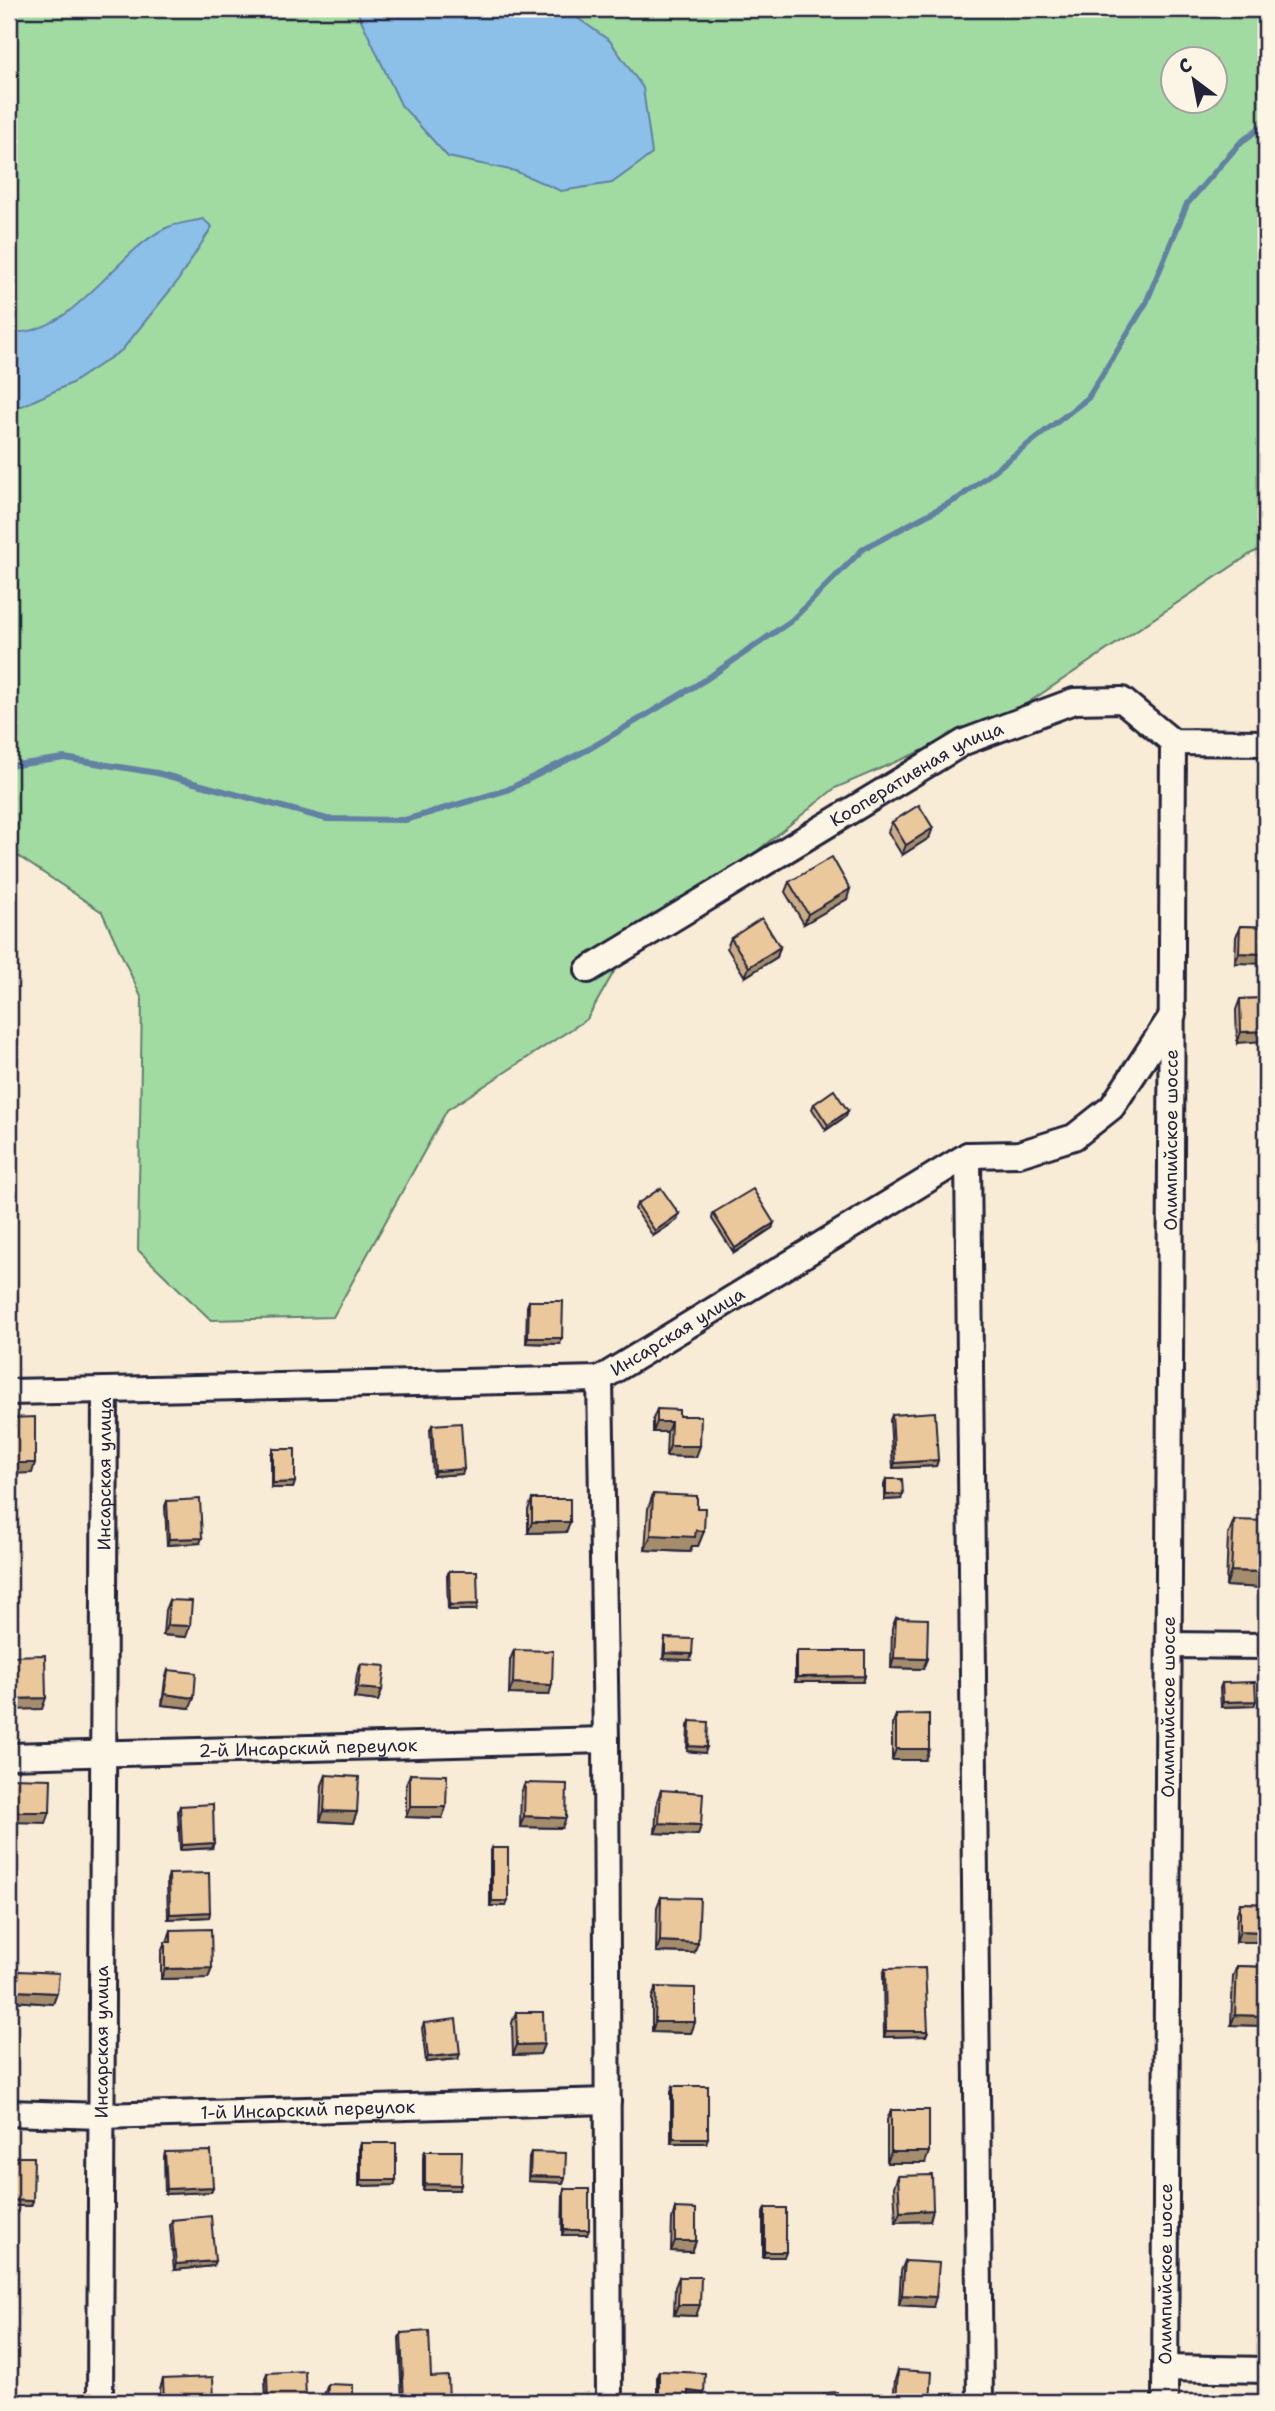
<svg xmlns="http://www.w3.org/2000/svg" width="1275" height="2411" font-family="'Shantell Sans',sans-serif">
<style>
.green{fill:#a1dba1;stroke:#627e6e;stroke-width:2;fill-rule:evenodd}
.water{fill:#8dc0e9;stroke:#6281a3;stroke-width:2}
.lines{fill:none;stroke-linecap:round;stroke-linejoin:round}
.stream{stroke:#6281a3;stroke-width:6}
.street-casing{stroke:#22223b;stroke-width:30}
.street{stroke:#fcf5e5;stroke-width:24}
.wall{fill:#caac86;stroke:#22223b;stroke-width:2}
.shaded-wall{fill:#a48c6d;stroke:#22223b;stroke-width:2}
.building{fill:#ebc89c;stroke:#22223b;stroke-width:2}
.labels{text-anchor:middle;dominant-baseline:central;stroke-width:7;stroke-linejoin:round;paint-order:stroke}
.street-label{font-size:18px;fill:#22223b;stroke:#fcf5e5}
</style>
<rect width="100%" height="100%" fill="#f9ecd6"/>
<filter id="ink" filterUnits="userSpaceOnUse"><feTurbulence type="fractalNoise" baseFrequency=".0143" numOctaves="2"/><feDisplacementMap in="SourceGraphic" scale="14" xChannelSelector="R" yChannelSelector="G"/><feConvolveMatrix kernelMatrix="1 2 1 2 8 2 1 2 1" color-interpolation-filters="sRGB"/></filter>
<g filter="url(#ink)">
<path class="green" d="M9 9H1266V547L1252 553 1017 710 835 788 619 963 587 1019 447 1110 333 1317 211 1320 138 1250 142 999 102 912 9 850ZM1174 60H1216V102H1174Z"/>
<g class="water">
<path d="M356 9H565L610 41 643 88 652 154 612 183 561 191 515 171 448 157 401 105Z"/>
<path d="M203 219 212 227 177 282 122 350 72 383 22 406 9 405V332C71 339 114 253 166 228 177 223 191 222 203 219Z"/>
</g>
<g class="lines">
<path class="stream" d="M9 766 64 758 157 773 327 819 405 820 507 790 589 749 705 680 791 621 863 549 959 498 1088 398 1146 303 1187 204 1240 143 1266 123"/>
<g class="street-casing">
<g id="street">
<path id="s1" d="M588 970 964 742 1074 701 1122 700 1173 742 1266 743"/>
<path d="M968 1155 980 2402"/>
<path d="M968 1155 1019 1154 1074 1137 1112 1107 1173 1014"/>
<path d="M600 1379 606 1740 609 2402"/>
<path d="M9 1392 105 1390"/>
<path d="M1169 1645 1266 1646"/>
<path id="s2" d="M9 1756 606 1740"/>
<path id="s3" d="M9 2113 101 2116 608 2101"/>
<path d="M1165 2368 1266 2370"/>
<path id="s4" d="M100 2402 105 1390 600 1379 968 1155"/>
<path id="s5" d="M1165 2402 1173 742"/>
</g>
</g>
<use href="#street" class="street"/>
</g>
<g class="wall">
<path d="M892 822 929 838 902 855 888 832Z"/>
<path d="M789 882 847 899 804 924 785 892Z"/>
<path d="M1240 926 1266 927 1235 963 1236 937Z"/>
<path d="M731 938 780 947 777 957 745 977 727 948Z"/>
<path d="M1266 998 1237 1043 1236 1010 1240 999Z"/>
<path d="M814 1104 848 1111 846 1116 826 1130 812 1109Z"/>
<path d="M637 1204 677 1220 653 1236 635 1209Z"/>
<path d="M713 1213 772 1228 734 1253 712 1219Z"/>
<path d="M529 1301 560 1344 526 1343 527 1306Z"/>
<path d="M657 1409 679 1416 696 1457 666 1456 667 1432H653V1419Z"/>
<path d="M892 1415 938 1460 936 1466 893 1468 890 1420Z"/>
<path d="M432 1425 464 1469 462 1474 433 1476 430 1430Z"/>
<path d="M273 1449 295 1482 293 1488H271V1454Z"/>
<path d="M886 1479 901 1499 884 1500V1485Z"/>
<path d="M653 1494 697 1508 704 1531 698 1546H692L690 1552 645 1550 648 1509Z"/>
<path d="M532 1499 570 1522 566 1532 528 1533V1510Z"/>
<path d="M167 1501 200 1543 167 1545 165 1506Z"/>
<path d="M1234 1520 1265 1588 1226 1586 1228 1535Z"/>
<path d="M449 1571 476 1610H448L447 1576Z"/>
<path d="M169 1600 186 1637 163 1635 165 1610Z"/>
<path d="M896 1618 923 1669 891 1668 892 1628Z"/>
<path d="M665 1638 690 1660 663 1659 664 1644Z"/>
<path d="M514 1650 549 1695 509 1694 510 1660Z"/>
<path d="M797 1651 865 1676 863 1682H795V1657Z"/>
<path d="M361 1664 382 1690 378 1701 354 1698 357 1674Z"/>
<path d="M168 1670 190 1708 162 1705 165 1680Z"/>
<path d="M1222 1683 1254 1706 1221 1707 1220 1688Z"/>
<path d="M896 1715 929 1749 925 1760H892V1725Z"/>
<path d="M690 1721 705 1753 687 1751 688 1726Z"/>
<path d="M410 1774 446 1807 442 1818 406 1817V1785Z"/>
<path d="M326 1775 357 1812 353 1823 320 1821 322 1785Z"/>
<path d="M525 1783 562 1828 520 1827 521 1793Z"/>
<path d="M661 1790 701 1825 698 1835 655 1833 657 1801Z"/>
<path d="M180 1806 212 1848 180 1850 178 1811Z"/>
<path d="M492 1848 506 1906H490V1853Z"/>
<path d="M169 1874 210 1912 209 1917 168 1919 167 1880Z"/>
<path d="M661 1897 694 1953 656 1952 657 1907Z"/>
<path d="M1240 1903 1266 1904 1236 1942 1237 1914Z"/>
<path d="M171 1930 212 1968 208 1978 161 1979V1953L165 1942H167Z"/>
<path d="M1237 1966 1266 1967V2026L1231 2025 1233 1976Z"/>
<path d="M885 1969 928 2031 926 2036 884 2037 883 1974Z"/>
<path d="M19 1971 57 1993 53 2004 14 2001 15 1981Z"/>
<path d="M656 1987 695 2022 691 2033 652 2032V1998Z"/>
<path d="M516 2012 544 2044 540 2054 513 2055 512 2023Z"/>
<path d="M424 2023 458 2059 426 2062 422 2028Z"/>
<path d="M673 2086 706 2143H671V2092Z"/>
<path d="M891 2110 925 2163H887V2120Z"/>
<path d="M361 2143 394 2185 359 2186V2149Z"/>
<path d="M425 2151 461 2185 459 2190H423V2156Z"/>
<path d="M165 2152 213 2187 211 2192 165 2194 164 2157Z"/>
<path d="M531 2152 565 2177 563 2183 528 2181 529 2157Z"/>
<path d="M898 2176 930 2221 896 2222 894 2187Z"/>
<path d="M564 2189 587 2235H562L563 2194Z"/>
<path d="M675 2208 696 2241 692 2252 671 2251 672 2219Z"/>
<path d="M765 2208 786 2252 784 2257H763V2213Z"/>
<path d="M172 2220 213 2266 174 2270 170 2225Z"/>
<path d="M905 2261 933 2307 899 2305 901 2271Z"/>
<path d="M679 2277 696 2316 674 2315 675 2287Z"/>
<path d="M401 2333 431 2377 449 2402H402L399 2338Z"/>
<path d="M898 2370 930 2402H893L895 2380Z"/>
<path d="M659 2371 702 2398 688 2397V2402H657V2376Z"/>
<path d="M267 2373 306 2402H266L265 2378Z"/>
<path d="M163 2379 214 2402H160V2389Z"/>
<path d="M328 2384 353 2402H324V2395Z"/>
</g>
<g class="shaded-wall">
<path d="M933 828 929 838 902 855 906 845Z"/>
<path d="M850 889 847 899 804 924 808 914Z"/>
<path d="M780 947 777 957 745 977 749 967Z"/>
<path d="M1239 953 1266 954V964L1235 963Z"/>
<path d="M1266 1031V1041L1237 1043 1241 1032Z"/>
<path d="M848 1111 846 1116 826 1130 828 1125Z"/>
<path d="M679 1214 677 1220 653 1236 655 1231Z"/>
<path d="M774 1223 772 1228 734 1253 735 1248Z"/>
<path d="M528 1338H562L560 1344 526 1343Z"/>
<path d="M657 1422H671L667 1432H653Z"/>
<path d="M670 1446H700L696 1457 666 1456Z"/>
<path d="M938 1460 936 1466 893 1468 895 1463Z"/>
<path d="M9 1463H35L32 1473 9 1474Z"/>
<path d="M464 1469 462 1474 433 1476 435 1471Z"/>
<path d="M295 1482 293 1488H271L273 1483Z"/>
<path d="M903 1494 901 1499 884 1500 886 1495Z"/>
<path d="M532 1522H570L566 1532 528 1533Z"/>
<path d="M696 1530 704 1531 698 1546H692L690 1552 645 1550 651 1535Z"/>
<path d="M202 1538 200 1543 167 1545 169 1539Z"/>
<path d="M1231 1571 1266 1572V1583L1265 1588 1226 1586Z"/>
<path d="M478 1604 476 1610H448L450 1605Z"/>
<path d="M167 1625 190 1626 186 1637 163 1635Z"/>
<path d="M665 1653 692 1654 690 1660 663 1659Z"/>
<path d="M894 1658 927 1659 923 1669 891 1668Z"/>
<path d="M865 1676 863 1682H795L797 1677Z"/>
<path d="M513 1683 552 1685 549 1695 509 1694Z"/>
<path d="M358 1688 382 1690 378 1701 354 1698Z"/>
<path d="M165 1694 194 1698 190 1708 162 1705Z"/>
<path d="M46 1698 42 1709 9 1710V1699Z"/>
<path d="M1256 1701 1254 1706 1221 1707 1223 1702Z"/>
<path d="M689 1746 707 1747 705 1753 687 1751Z"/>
<path d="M896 1749H929L925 1760H892Z"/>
<path d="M410 1807H446L442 1818 406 1817Z"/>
<path d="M324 1811 357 1812 353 1823 320 1821Z"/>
<path d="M9 1812H50L46 1823 9 1822Z"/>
<path d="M524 1816 566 1818 562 1828 520 1827Z"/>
<path d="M659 1823 701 1825 698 1835 655 1833Z"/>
<path d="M214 1843 212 1848 180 1850 182 1845Z"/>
<path d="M492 1901H508L506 1906H490Z"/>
<path d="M210 1912 209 1917 168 1919 170 1914Z"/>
<path d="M1240 1931 1266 1932V1942H1236Z"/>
<path d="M660 1941 698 1943 694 1953 656 1952Z"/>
<path d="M212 1968 208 1978 161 1979 165 1969Z"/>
<path d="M17 1991 57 1993 53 2004 14 2001Z"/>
<path d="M1235 2015 1266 2016V2026L1231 2025Z"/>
<path d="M655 2022H695L691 2033 652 2032Z"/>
<path d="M886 2031H928L926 2036 884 2037Z"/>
<path d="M544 2044 540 2054 513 2055 517 2045Z"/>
<path d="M460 2054 458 2059 426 2062 428 2057Z"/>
<path d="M673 2138H708L706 2143H671Z"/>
<path d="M891 2152H929L925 2163H887Z"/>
<path d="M530 2176 565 2177 563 2183 528 2181Z"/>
<path d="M361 2180H396L394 2185 359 2186Z"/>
<path d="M425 2184 461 2185 459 2190H423Z"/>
<path d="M213 2187 211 2192 165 2194 167 2189Z"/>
<path d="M9 2200 33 2201 31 2206H9Z"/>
<path d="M933 2210 930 2221 896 2222 900 2212Z"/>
<path d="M564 2230H589L587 2235H562Z"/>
<path d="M675 2241H696L692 2252 671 2251Z"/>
<path d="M765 2252H786L784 2257H763Z"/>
<path d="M215 2261 213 2266 174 2270 176 2264Z"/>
<path d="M902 2295 936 2297 933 2307 899 2305Z"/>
<path d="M678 2305H700L696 2316 674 2315Z"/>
<path d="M688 2391 704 2393 702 2398 686 2396Z"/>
</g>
<g class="building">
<path d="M919 805 933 828 906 845 892 822Z"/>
<path d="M832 857 850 889 808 914 789 882Z"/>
<path d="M762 918 780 947 749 967 731 938Z"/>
<path d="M1240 926 1266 927V954L1239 953Z"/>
<path d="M1266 998V1031L1241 1032 1240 999Z"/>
<path d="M834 1090 848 1111 828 1125 814 1104Z"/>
<path d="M661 1188 679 1214 655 1231 637 1204Z"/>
<path d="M753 1189 774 1223 735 1248 713 1213Z"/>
<path d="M529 1301H563L562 1338H528Z"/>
<path d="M657 1409 679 1410V1416H701L700 1446H670L671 1422H657Z"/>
<path d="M935 1412 938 1460 895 1463 892 1415Z"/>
<path d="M35 1417V1463H9V1418Z"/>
<path d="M461 1423 464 1469 435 1471 432 1425Z"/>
<path d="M273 1449H295V1482L273 1483Z"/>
<path d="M886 1479H902L903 1494 886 1495Z"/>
<path d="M653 1494 697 1496V1508H705L704 1531 696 1530 695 1537 651 1535Z"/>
<path d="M200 1499 202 1538 169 1539 167 1501Z"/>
<rect x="532" y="1499" width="38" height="23"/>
<path d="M1234 1520 1266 1521V1572L1231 1571Z"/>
<path d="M449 1571H477L478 1604 450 1605Z"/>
<path d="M169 1600 192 1601 190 1626 167 1625Z"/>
<path d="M896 1618 928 1619 927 1659 894 1658Z"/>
<path d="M665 1638 693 1639 692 1654 665 1653Z"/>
<path d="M514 1650 553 1651 552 1685 513 1683Z"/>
<path d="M797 1651H865V1676L797 1677Z"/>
<path d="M45 1655 46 1698 9 1699V1656Z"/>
<path d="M361 1664 385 1666 382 1690 358 1688Z"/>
<path d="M168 1670 196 1673 194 1698 165 1694Z"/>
<path d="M1255 1682 1256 1701 1223 1702 1222 1683Z"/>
<path d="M929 1714V1749H896V1715Z"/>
<path d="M690 1721 708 1722 707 1747 689 1746Z"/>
<path d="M410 1774 447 1775 446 1807H410Z"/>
<path d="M326 1775 359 1777 357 1812 324 1811Z"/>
<path d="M9 1778 51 1779 50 1812H9Z"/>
<path d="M525 1783 567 1784 566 1818 524 1816Z"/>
<path d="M661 1790 703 1793 701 1825 659 1823Z"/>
<path d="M213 1804 214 1843 182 1845 180 1806Z"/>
<rect x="492" y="1848" width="16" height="53"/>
<path d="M209 1873 210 1912 170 1914 169 1874Z"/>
<path d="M661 1897 700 1898 698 1943 660 1941Z"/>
<path d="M1240 1903 1266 1904V1932L1240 1931Z"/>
<path d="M211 1929 212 1968 165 1969V1942H171V1930Z"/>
<path d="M1237 1966 1266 1967V2016L1235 2015Z"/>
<path d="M925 1968 928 2031H886L885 1969Z"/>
<path d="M19 1971 59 1973 57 1993 17 1991Z"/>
<path d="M656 1987 695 1988V2022H655Z"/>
<path d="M516 2012H543L544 2044 517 2045Z"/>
<path d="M456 2019 460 2054 428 2057 424 2023Z"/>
<rect x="673" y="2086" width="35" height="52"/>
<rect x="891" y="2110" width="38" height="42"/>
<rect x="361" y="2143" width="35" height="37"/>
<path d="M211 2151 213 2187 167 2189 165 2152Z"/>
<path d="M425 2151H462L461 2185 425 2184Z"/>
<path d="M531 2152 566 2153 565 2177 530 2176Z"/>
<path d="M9 2157H34L33 2201 9 2200Z"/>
<path d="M932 2175 933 2210 900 2212 898 2176Z"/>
<rect x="564" y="2189" width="25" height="41"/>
<path d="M675 2208 696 2209V2241H675Z"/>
<rect x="765" y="2208" width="21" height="44"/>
<path d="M211 2216 215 2261 176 2264 172 2220Z"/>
<path d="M905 2261 939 2263 936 2297 902 2295Z"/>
<path d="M679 2277H701L700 2305H678Z"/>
<path d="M429 2331 431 2377 448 2376 449 2402H404L401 2333Z"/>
<path d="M898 2370 932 2372 930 2402H896Z"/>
<path d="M305 2371 306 2402H268L267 2373Z"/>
<path d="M659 2371 705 2373 704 2393 688 2391V2402H659Z"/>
<path d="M213 2377 214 2402H164L163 2379Z"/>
<path d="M328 2384 353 2385V2402H327Z"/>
<path d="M837 2392 838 2402H824V2393Z"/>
<path d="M487 2399V2402H456V2400Z"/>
<path d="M558 2401V2402H515Z"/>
</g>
</g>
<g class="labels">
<g class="street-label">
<text stroke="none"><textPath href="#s1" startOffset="383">Кооперативная улица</textPath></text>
<text stroke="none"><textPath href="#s5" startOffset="1262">Олимпийское шоссе</textPath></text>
<text stroke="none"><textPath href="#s4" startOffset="1598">Инсарская улица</textPath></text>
<text stroke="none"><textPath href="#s4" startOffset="928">Инсарская улица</textPath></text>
<text stroke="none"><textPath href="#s5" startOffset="695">Олимпийское шоссе</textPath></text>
<text stroke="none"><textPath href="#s2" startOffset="299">2-й Инсарский переулок</textPath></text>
<text stroke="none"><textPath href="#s4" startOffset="360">Инсарская улица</textPath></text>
<text stroke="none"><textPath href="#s3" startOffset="299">1-й Инсарский переулок</textPath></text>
<text stroke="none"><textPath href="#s5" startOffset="128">Олимпийское шоссе</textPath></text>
</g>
</g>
<rect width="1275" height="2411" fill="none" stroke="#fcf5e5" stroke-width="35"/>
<rect x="18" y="18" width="1240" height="2376" fill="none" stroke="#22223b" stroke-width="2.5" filter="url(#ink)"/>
<g transform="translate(1194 80) rotate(328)"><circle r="33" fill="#fcf5e5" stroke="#a5a1a1" stroke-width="2"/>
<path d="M0-5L12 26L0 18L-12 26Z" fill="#22223b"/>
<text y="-10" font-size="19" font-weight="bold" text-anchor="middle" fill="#22223b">С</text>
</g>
</svg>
